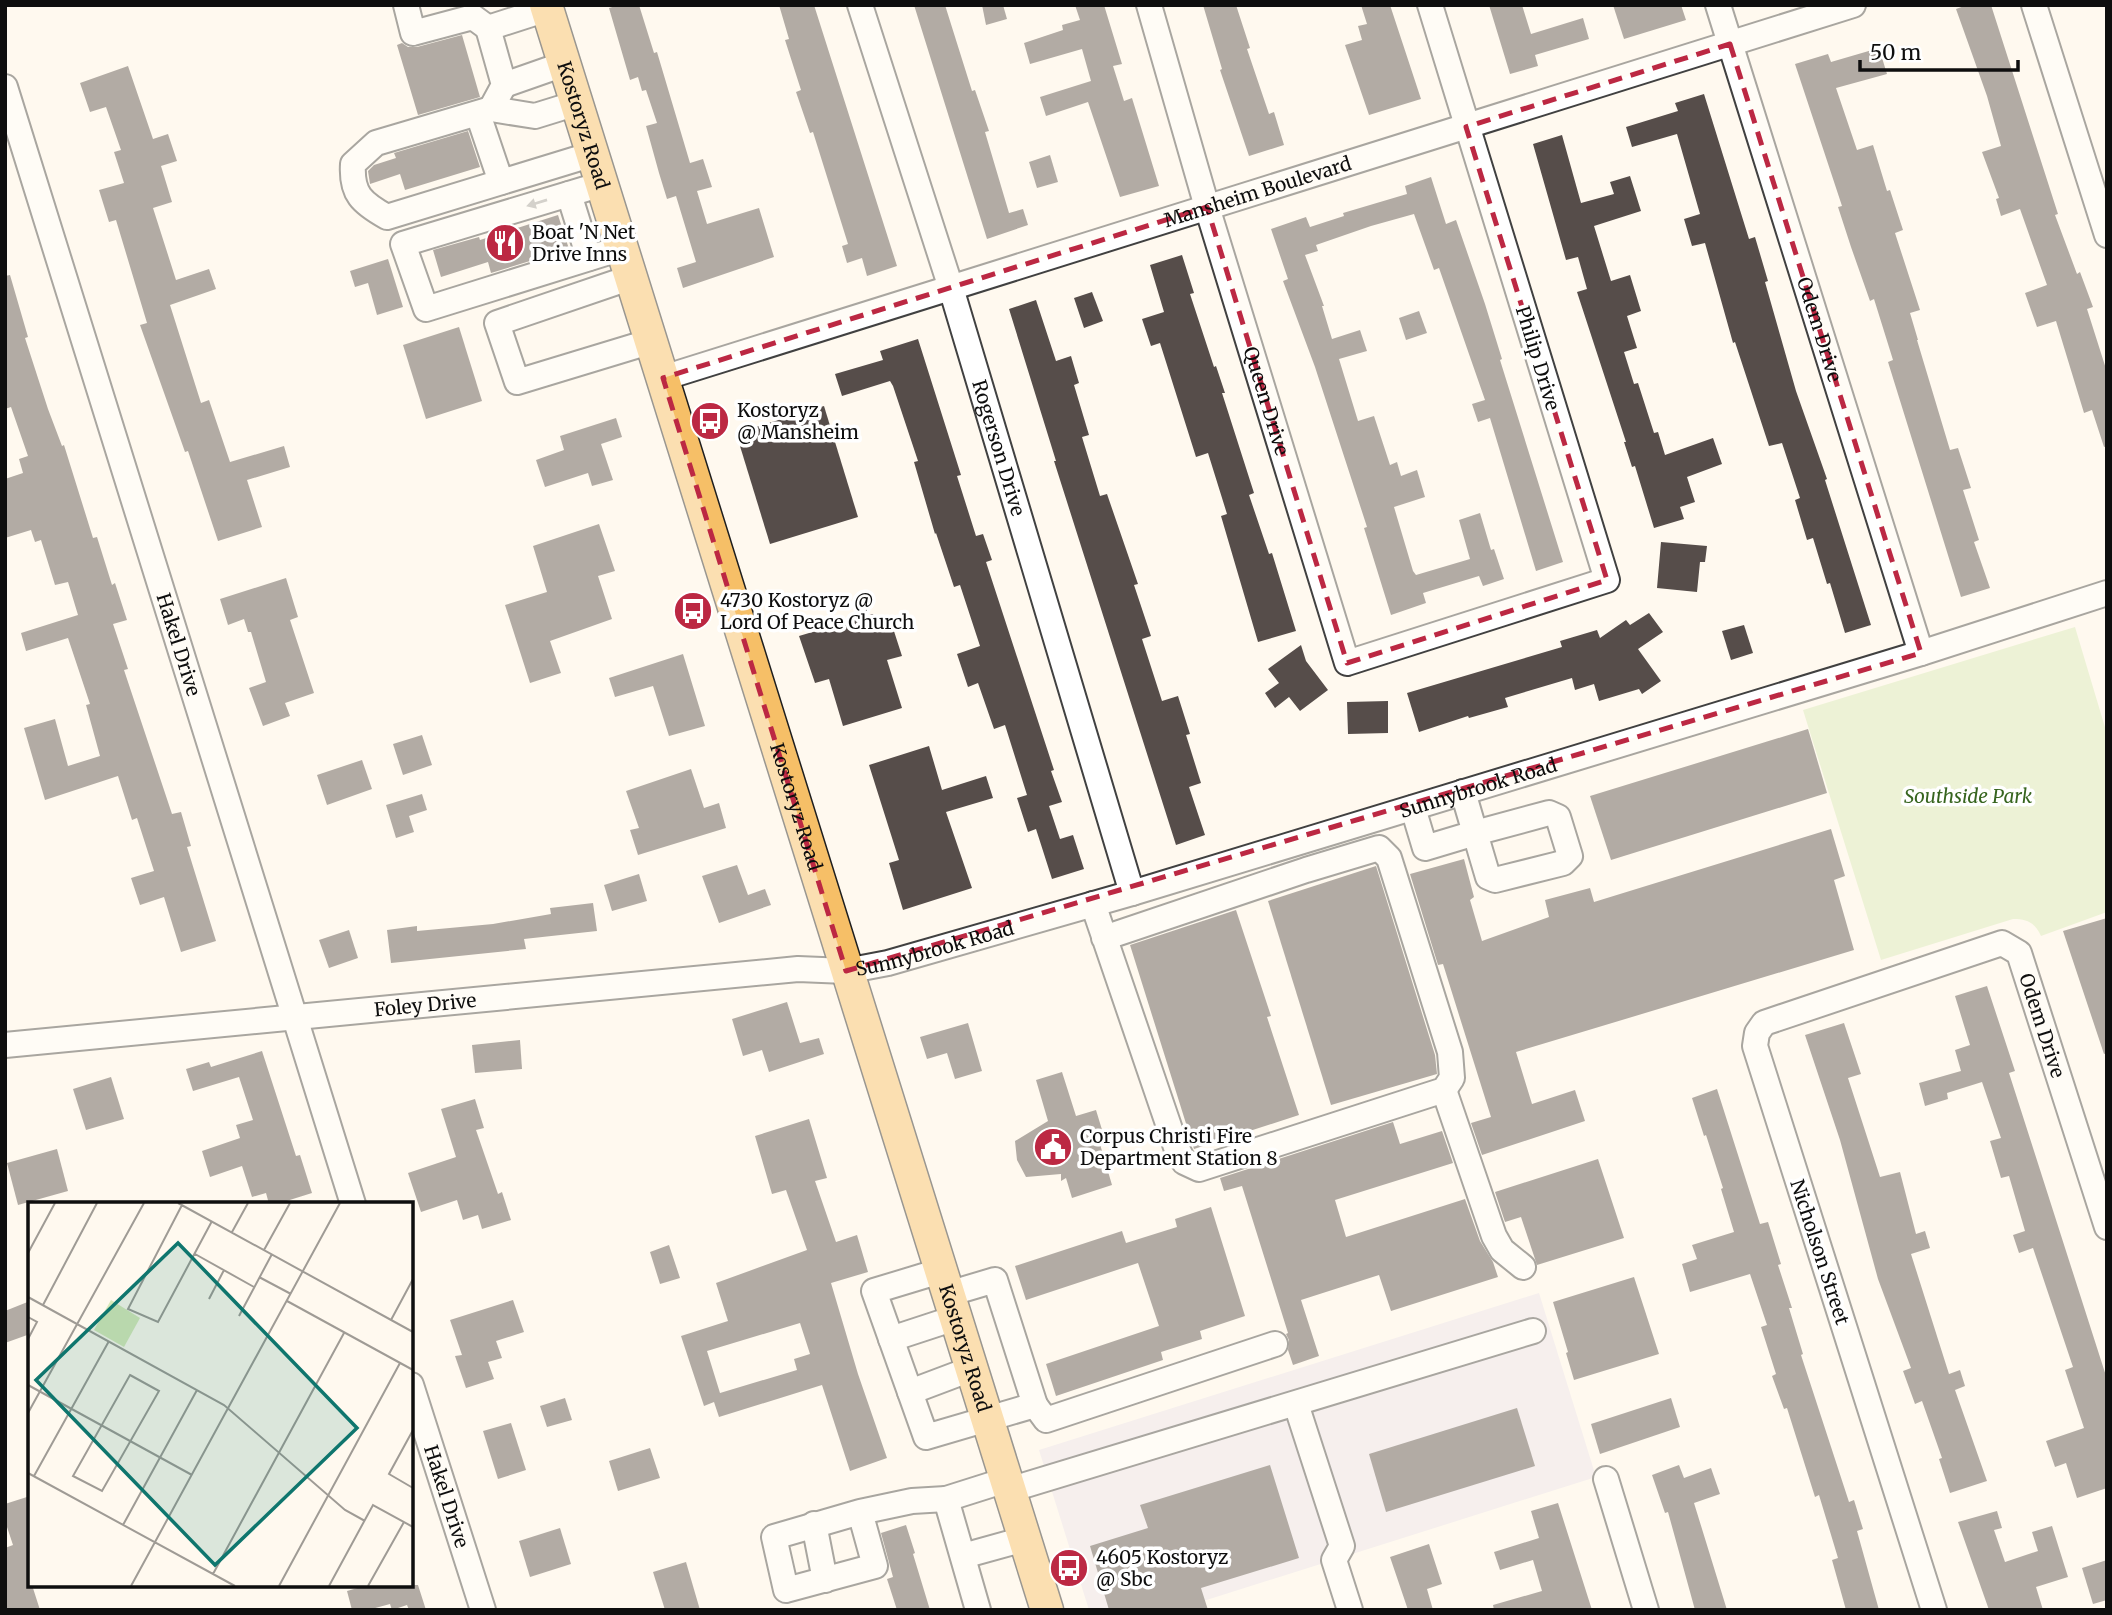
<svg xmlns="http://www.w3.org/2000/svg" width="2112" height="1615" font-family="Merriweather,serif">
<style>
.industrial{fill:#eae2ec}
.green{fill:#d8e9b9}
.building{fill:#564d4a;fill-rule:evenodd}
.lines{fill:none;stroke-linecap:round;stroke-linejoin:round}
.minor-casing{stroke:#414141;stroke-width:28}
.major-casing{stroke:#1f1f1f;stroke-width:35}
.minor{stroke:#fff;stroke-width:24}
.major{stroke:#f6bf67;stroke-width:32}
.oneway{fill:#9f9f9f}
.marked{fill:none;stroke:#bc2843;stroke-width:5;stroke-dasharray:14 9;stroke-linejoin:round}
.labels{text-anchor:middle;dominant-baseline:central;stroke-width:7;stroke-linejoin:round;paint-order:stroke}
.street-label{font-size:19px;fill:#0e0e0e;stroke:#fff}
.poi-label{font-size:19px;fill:#0e0e0e;stroke:#fff;text-anchor:start}
.park-label{font-size:19px;font-style:italic;fill:#37651f;stroke:#fff}
.inset-road{fill:none;stroke:#9f9b95;stroke-width:2}
.view{fill:#0f766e;fill-opacity:0.15;stroke:#0f766e;stroke-width:3.5}
.inset-edge{fill:none;stroke:#0e0e0e;stroke-width:3.5}
</style>
<rect width="100%" height="100%" fill="#fff9ef"/>
<path class="industrial" d="M1539 1293 1596 1477 1175 1610H1089L1039 1450Z"/>
<path class="green" d="M2075 627 2107 734V912L2041 936C2035 923 2028 919 2013 919L1881 960 1803 710Z"/>
<g class="building">
<path d="M619 5H639L654 53 657 52 690 163 703 159 712 187 697 191 707 224 759 208 774 257 683 288 677 268 696 262 676 196 667 199 659 173 646 126 657 123 646 90 642 91 638 77 630 80 609 8Z"/>
<path d="M779 5H814L897 266 867 276 862 258 847 263 842 246 848 244 813 132 810 133 796 92 801 90 785 40 789 39Z"/>
<path d="M914 5H945L972 91 975 90 989 131 985 132 1009 213 1023 209 1028 225 987 239Z"/>
<path d="M982 5H1003L1007 19 986 25Z"/>
<path d="M1075 5H1104L1122 64 1113 66 1124 101 1132 98 1159 186 1120 197 1088 102 1046 116 1040 97 1091 81 1082 49 1030 64 1024 43 1063 30 1062 25 1080 20Z"/>
<path d="M1203 5H1236L1250 48 1247 49 1269 114 1274 112 1284 145 1249 156 1220 70 1222 69Z"/>
<path d="M1361 5H1390L1421 99 1369 115 1345 45 1362 40 1358 26 1367 24Z"/>
<path d="M1489 5H1522L1531 34 1583 18 1589 39 1535 55 1538 66 1510 74Z"/>
<path d="M1613 5H1681L1686 20 1624 39Z"/>
<path d="M1967 5H1991L2058 214 2055 215 2077 274 2080 272 2093 307 2087 309 2107 372V446L2104 447 2092 410 2084 413 2056 321 2037 327 2025 293 2047 285 2020 209 2001 216 1996 199 1999 198 1982 152 2001 146 1987 96 1956 9Z"/>
<path d="M462 35 480 97 418 115 397 45 402 43 408 47H417Z"/>
<path d="M1879 48 1887 74 1836 88 1857 150 1873 145 1887 191 1890 190 1903 230 1895 233 1920 310 1910 313 1918 340H1917L1950 450 1958 448 1971 488 1963 490 1979 540 1974 542 1990 588 1961 597 1888 362 1893 360 1874 299 1870 301 1851 247 1838 207 1842 206 1795 64 1828 54 1831 62Z"/>
<path d="M128 66 153 139 168 134 177 161 161 166 172 202 153 208 176 280 209 269 216 289 170 305 201 403 209 400 230 462 284 446 290 467 247 480 262 527 218 541 188 451 185 452 140 325 147 323 116 220 109 222 99 190 124 183 114 152 121 150 106 107 90 112 80 83Z"/>
<path d="M1704 94 1749 239 1755 237 1768 281 1765 282 1796 391 1827 479 1825 480 1871 625 1845 633 1830 583 1827 584 1813 538 1807 540 1795 500 1800 498 1782 443 1769 446 1735 342 1733 343 1705 243 1692 246 1684 219 1700 214 1677 134 1632 147 1626 127 1678 111 1675 103Z"/>
<path d="M468 131 480 167 405 190 400 174 370 184 368 171 374 165 396 158 394 153Z"/>
<path d="M1562 135 1581 203 1614 194 1610 182 1630 176 1641 211 1594 226 1611 281 1630 275 1641 311 1627 316 1637 348 1624 352 1634 384 1638 383 1654 433 1658 432 1665 455 1713 438 1722 464 1687 477 1695 502 1680 507 1684 519 1654 528 1635 466 1632 467 1624 442H1626L1577 292 1587 289 1578 257 1566 260 1533 144Z"/>
<path d="M1050 155 1058 182 1037 188 1029 162Z"/>
<path d="M1431 177 1446 224 1456 220 1485 304 1502 359 1500 360 1563 562 1536 571 1490 418 1478 422 1472 404 1485 400 1439 268 1434 270 1414 214 1371 226 1316 245 1318 251 1305 255 1324 306H1322L1332 339 1360 330 1367 351 1339 359 1358 421 1374 416 1390 465 1397 462 1401 476 1417 470 1425 497 1394 507 1413 571 1416 575 1470 559 1459 520 1480 513 1491 550 1494 549 1504 579 1483 586 1479 576 1423 593 1426 603 1391 615 1364 528 1367 527 1315 367 1283 281 1288 279 1271 229 1306 217 1310 227 1344 216 1343 213 1407 194 1405 186Z"/>
<path d="M558 215 569 249 491 273 488 262 441 277 433 250 479 237 480 240Z"/>
<path d="M1182 255 1194 293 1190 294 1214 367 1216 366 1225 393H1222L1254 493 1249 495 1269 554 1272 553 1296 631 1258 642 1221 516 1227 514 1208 453 1196 457 1160 343 1151 346 1142 319 1164 312 1150 265Z"/>
<path d="M388 259 403 307 377 315 368 283 355 287 350 271Z"/>
<path d="M10 275 28 337 25 338 48 409 62 446 64 445 93 538 97 537 112 585 115 583 127 620 113 624 128 669 124 670 172 814 181 812 191 846 187 847 216 941 181 952 164 897 140 905 131 878 154 871 137 818 132 820 118 776 45 800 24 728 55 719 68 766 100 756 86 705 90 704 68 638 26 651 21 633 78 615 68 582 55 585 41 540 35 542 31 530 5 538V479L23 473 19 459 28 456 11 407 5 409V276Z"/>
<path d="M1092 292 1103 321 1084 328 1074 298Z"/>
<path d="M1036 300 1056 361 1071 356 1079 383 1074 385 1089 435 1082 437 1100 496 1107 494 1138 584 1134 585 1151 636 1142 639 1162 701 1178 696 1190 734 1186 735 1201 783 1189 787 1205 835 1176 845 1054 461H1056L1009 309Z"/>
<path d="M1419 311 1427 333 1406 340 1399 318Z"/>
<path d="M459 327 482 401 426 419 403 345Z"/>
<path d="M918 339 961 475 957 476 976 536 983 534 992 560 986 562 1054 770 1051 771 1062 802 1049 806 1060 839 1073 835 1084 869 1052 879 1036 829 1028 832 1017 798 1027 795 1005 725 994 729 978 683 968 687 957 654 980 646 960 585 954 587 936 533 935 534 914 462 918 461 893 386 890 381 842 396 835 374 883 360 880 351Z"/>
<path d="M824 406 858 517 770 544 736 433Z"/>
<path d="M616 418 622 437 601 444 613 480 592 486 588 473 545 487 536 460 564 450 560 436Z"/>
<path d="M599 524 615 571 598 576 612 619 550 641 561 673 530 683 505 605 547 592 533 546Z"/>
<path d="M1661 542 1707 546 1705 562H1700L1697 592 1657 588Z"/>
<path d="M286 578 298 617 290 620 314 693 285 703 290 716 263 726 249 688 266 682 251 632H248L244 619 228 625 220 599Z"/>
<path d="M1649 613 1663 632 1638 649 1661 681 1642 694 1639 689 1599 701 1594 684 1575 690 1572 678 1505 698 1508 707 1469 718 1468 716 1419 732 1407 693 1562 647 1560 641 1597 630 1600 638 1626 620 1630 625Z"/>
<path d="M873 614 878 629 892 625 902 656 887 660 902 708 843 726 829 679 815 683 799 636Z"/>
<path d="M1744 625 1753 653 1731 660 1722 631Z"/>
<path d="M1301 645 1306 661 1328 690 1300 711 1289 697 1275 708 1265 693 1279 683 1268 669Z"/>
<path d="M683 654 705 726 669 736 653 686 615 697 609 678Z"/>
<path d="M1388 701V733L1348 734 1347 702Z"/>
<path d="M1808 729 1827 793 1611 860 1590 796Z"/>
<path d="M422 735 432 765 403 775 393 744Z"/>
<path d="M929 746 942 790 986 776 993 798 946 812 972 888 903 910 889 863 899 860 869 765Z"/>
<path d="M362 760 372 789 327 805 317 775Z"/>
<path d="M691 769 704 808 719 803 726 828 638 855 630 830 639 828 626 791Z"/>
<path d="M422 794 427 810 409 816 414 832 396 838 386 805Z"/>
<path d="M1831 829 1845 876 1834 880 1854 950 1516 1052 1532 1104 1575 1090 1585 1121 1482 1155 1471 1123 1491 1117 1443 964 1438 965 1410 874 1464 859 1474 897 1470 900 1482 941 1549 917 1545 900 1590 888 1594 902Z"/>
<path d="M737 865 748 895 765 889 771 905 719 923 702 876Z"/>
<path d="M1376 866 1435 1055 1437 1074 1331 1105 1268 901Z"/>
<path d="M639 874 647 901 612 911 604 885Z"/>
<path d="M593 903 597 931 524 939 526 949 391 963 387 930 417 926V931L493 924 551 914 550 908Z"/>
<path d="M1236 910 1271 1016 1267 1017 1299 1115 1194 1149 1130 945Z"/>
<path d="M2107 918V1053L2104 1054 2063 931Z"/>
<path d="M349 930 358 958 329 968 319 940Z"/>
<path d="M1987 986 2015 1071 2009 1073 2107 1379V1488L2077 1498 2066 1463 2055 1467 2046 1441 2084 1428 2065 1370 2073 1367 2033 1248 2019 1253 2013 1235 2025 1231 2009 1176 2001 1178 1990 1141 2001 1138 1982 1082 1947 1093 1948 1099 1925 1106 1919 1083 1961 1071 1955 1050 1970 1045 1955 996Z"/>
<path d="M787 1002 800 1043 819 1038 824 1054 769 1072 762 1050 743 1056 732 1019Z"/>
<path d="M968 1023 982 1071 955 1079 947 1053 927 1059 920 1037Z"/>
<path d="M1844 1023 1861 1074 1848 1078 1880 1177 1900 1172 1916 1234 1925 1231 1930 1248 1911 1254 1949 1374 1960 1370 1965 1386 1955 1390 1987 1481 1950 1493 1939 1459 1942 1458 1922 1401 1915 1404 1903 1371 1911 1368 1878 1279 1840 1140 1805 1035Z"/>
<path d="M520 1040 522 1069 475 1073 472 1045Z"/>
<path d="M262 1051 296 1156 300 1155 312 1193 277 1204H269L266 1193 252 1197 242 1166 210 1177 202 1151 240 1138 236 1125 253 1120 239 1077 193 1091 186 1069 209 1062 211 1067Z"/>
<path d="M1062 1072 1076 1116 1096 1110 1103 1133 1097 1134 1112 1185 1072 1198 1066 1178 1061 1181V1174L1026 1177 1017 1160 1015 1141 1048 1121 1036 1080Z"/>
<path d="M111 1077 124 1119 86 1130 73 1089Z"/>
<path d="M1717 1089 1760 1224 1768 1222 1781 1264 1778 1265 1792 1308H1789L1803 1354 1801 1355 1849 1502 1854 1500 1863 1529 1857 1531 1879 1610H1846L1832 1560 1838 1558 1819 1495 1815 1497 1787 1408 1784 1409 1772 1376 1776 1374 1761 1327 1767 1325 1750 1274 1690 1292 1682 1264 1697 1259 1692 1245 1734 1232 1721 1189 1723 1188 1706 1135 1704 1136 1692 1098Z"/>
<path d="M475 1099 484 1128 476 1130 498 1194 502 1192 511 1220 482 1229 478 1215 463 1220 457 1200 421 1212 408 1173 456 1157 441 1109Z"/>
<path d="M809 1119 827 1178 815 1181 836 1242 857 1235 868 1272 831 1283 858 1374 887 1458 850 1471 822 1385 719 1417 714 1402 704 1406 681 1336 728 1321 716 1283 807 1250 786 1190 772 1194 755 1136ZM800 1323 810 1354 794 1359 797 1370 720 1393 707 1351Z"/>
<path d="M1393 1122 1400 1144 1442 1131 1453 1163 1335 1200 1346 1237 1465 1199 1480 1241 1493 1262 1498 1277 1391 1311 1379 1275 1301 1300 1319 1356 1293 1365 1288 1350 1289 1340 1286 1334 1288 1333 1242 1186 1224 1191 1220 1178Z"/>
<path d="M57 1149 68 1191 18 1205 7 1163Z"/>
<path d="M1598 1159 1624 1238 1537 1265 1521 1217 1505 1222 1495 1192Z"/>
<path d="M1211 1207 1245 1316 1200 1331 1202 1339 1161 1352 1163 1360 1056 1396 1046 1364 1159 1326 1138 1263 1026 1300 1015 1266 1122 1231 1126 1243 1177 1227 1175 1219Z"/>
<path d="M669 1245 680 1278 660 1284 650 1252Z"/>
<path d="M1634 1277 1659 1354 1574 1380 1566 1353 1568 1352 1553 1302Z"/>
<path d="M513 1300 524 1332 496 1341 502 1358 488 1362 494 1379 466 1388 455 1356 462 1355 450 1320Z"/>
<path d="M30 1301V1334L5 1343V1311Z"/>
<path d="M565 1398 572 1420 547 1427 540 1406Z"/>
<path d="M1671 1398 1680 1427 1600 1454 1591 1424Z"/>
<path d="M1517 1408 1535 1466 1386 1512 1369 1454Z"/>
<path d="M511 1423 526 1470 498 1479 483 1431Z"/>
<path d="M650 1448 660 1478 618 1491 609 1461Z"/>
<path d="M1270 1465 1299 1558 1201 1588 1208 1610H1109L1090 1546 1148 1528 1140 1505Z"/>
<path d="M1679 1465 1684 1478 1711 1468 1720 1494 1694 1503 1727 1610H1695L1668 1512 1665 1513 1652 1475Z"/>
<path d="M30 1496V1585H32L40 1610H5V1548L13 1545 5 1521V1504Z"/>
<path d="M1558 1503 1592 1610H1494L1493 1605 1542 1591 1533 1560 1500 1570 1494 1552 1539 1538 1531 1511Z"/>
<path d="M1997 1511 2002 1528 1994 1530 2005 1562 2038 1551 2032 1532 2052 1526 2068 1577 2036 1587 2043 1610H1989L1958 1522Z"/>
<path d="M906 1525 915 1553 913 1554 930 1610H897L887 1579 893 1577 881 1533Z"/>
<path d="M560 1528 571 1564 530 1577 519 1541Z"/>
<path d="M1429 1544 1442 1584 1427 1589 1433 1610H1408L1390 1557Z"/>
<path d="M2107 1560V1600L2093 1604 2082 1568Z"/>
<path d="M686 1562 700 1610H665L653 1572Z"/>
<path d="M368 1585H418L426 1610H409L407 1605 392 1610 390 1604 368 1610H352L347 1591Z"/>
</g>
<g class="lines">
<g class="minor-casing">
<g id="minor">
<path d="M406 5 413 33 473 17 488 28"/>
<path id="s1" d="M860 5 951 288 1132 893"/>
<path id="s2" d="M1149 5 1207 207 1347 663 1607 580 1430 5"/>
<path id="s3" d="M1718 5 1921 653"/>
<path d="M2034 5 2107 235"/>
<path d="M504 85 564 64"/>
<path id="s4" d="M5 87 353 1204"/>
<path d="M577 103 535 116 491 109 376 143 353 164C351 194 362 203 387 217L593 154"/>
<path d="M491 109 504 85 488 28 547 9"/>
<path d="M478 114 501 182"/>
<path d="M602 184 403 244 426 309 622 248"/>
<path d="M569 194 589 258"/>
<path d="M632 277 497 323 517 382 652 341"/>
<path id="s5" d="M663 378 1853 5"/>
<path d="M1413 808 1425 848 1475 833 1463 792"/>
<path d="M1549 813 1558 817 1570 856 1563 863 1495 880 1488 877 1475 833Z"/>
<path d="M1093 904 1176 1147 1184 1162 1199 1169 1444 1090 1452 1078 1450 1052 1389 858 1379 848 1306 870 1104 938"/>
<path id="s6" d="M5 1045 798 969 846 971 888 963 1132 893 1921 653 2107 593"/>
<path d="M1444 1090 1494 1236 1502 1250 1523 1267"/>
<path d="M940 1271 874 1291 926 1437 1035 1405 995 1280 948 1294"/>
<path d="M891 1339 955 1318"/>
<path id="s7" d="M411 1385 483 1610"/>
<path d="M910 1392 971 1369"/>
<path d="M1296 1404 1342 1546 1334 1560 1350 1610"/>
<path d="M1035 1405 1046 1420 1275 1344"/>
<path d="M1606 1479 1646 1610"/>
<path d="M1009 1490 1533 1331"/>
<path d="M860 1512 774 1537 786 1590 875 1566 860 1512 912 1501 946 1499"/>
<path d="M814 1524 825 1580"/>
<path d="M963 1556 1024 1539"/>
<path d="M978 1610 946 1499 1006 1480"/>
<path id="s8" d="M1934 1610 1755 1046 1757 1033 1764 1023 2002 943 2019 953 2107 1227"/>
</g>
</g>
<g class="major-casing">
<g id="major">
<path id="s9" d="M546 5 1047 1610"/>
</g>
</g>
<use href="#minor" class="minor"/>
<use href="#major" class="major"/>
</g>
<defs><path id="oneway-solid" d="M-6-.8H1V-3.2L6.5 0L1 3.2V.8H-6Z" transform="scale(1.75)"/></defs>
<use class="oneway" href="#oneway-solid" transform="translate(537 203) rotate(163)"/>
<path d="M0 0H2112V1615H0ZM1730 44 1921 653 846 971 663 378 1207 207 1347 663 1607 580 1466 127Z" fill="#fff9ef" fill-opacity=".55" fill-rule="evenodd"/>
<path class="marked" d="M1730 44 1921 653 846 971 663 378 1207 207 1347 663 1607 580 1466 127Z"/>
<defs>
<g id="restaurant-disc" transform="scale(2.0125)"><circle r="9.5" fill="#bc2843" stroke="#fff"/><path d="M-5-6h1v4h1v-4h1v4h1v-4h1v5L-1.5 .5V6h-2V.5L-5-1ZM5-6V6H3V1.5H1.5Q1.5-4 5-6Z" fill="#fff"/></g>
<g id="bus-disc" transform="scale(2.0125)"><circle r="9.5" fill="#bc2843" stroke="#fff"/><path d="M-5-6H5V4H4V6H2V4H-2V6H-4V4H-5ZM-3.5-4V0h7V-4ZM-3.5 1.2v1.5H-2V1.2ZM2 1.2v1.5H3.5V1.2Z" fill="#fff"/></g>
<g id="civic-disc" transform="scale(2.0125)"><circle r="9.5" fill="#bc2843" stroke="#fff"/><path d="M-.6-6.5H3V-4.5H.6V-3L4-1V1h2V6H-6V1h2V-1L-.6-3ZM-1.2 2.5V6h2.4V2.5Z" fill="#fff"/></g>
</defs>
<g fill-rule="evenodd">
<use href="#restaurant-disc" x="505" y="243"/>
<use href="#bus-disc" x="710" y="421"/>
<use href="#bus-disc" x="693" y="611"/>
<use href="#civic-disc" x="1053" y="1147"/>
<use href="#bus-disc" x="1069" y="1568"/>
</g>
<g class="labels">
<g class="street-label">
<text stroke="none"><textPath href="#s9" startOffset="126">Kostoryz Road</textPath></text>
<text stroke="none"><textPath href="#s5" startOffset="623">Mansheim Boulevard</textPath></text>
<text stroke="none"><textPath href="#s3" startOffset="340">Odem Drive</textPath></text>
<text transform="translate(1538 358) rotate(73)">Philip Drive</text>
<text stroke="none"><textPath href="#s2" startOffset="413">Queen Drive</textPath></text>
<text stroke="none"><textPath href="#s1" startOffset="464">Rogerson Drive</textPath></text>
<text stroke="none"><textPath href="#s4" startOffset="584">Hakel Drive</textPath></text>
<text stroke="none"><textPath href="#s6" startOffset="1503">Sunnybrook Road</textPath></text>
<text stroke="none"><textPath href="#s9" startOffset="840">Kostoryz Road</textPath></text>
<text stroke="none"><textPath href="#s6" startOffset="936">Sunnybrook Road</textPath></text>
<text stroke="none"><textPath href="#s6" startOffset="422">Foley Drive</textPath></text>
<text stroke="none"><textPath href="#s8" startOffset="964">Odem Drive</textPath></text>
<text transform="translate(1820 1252) rotate(72)">Nicholson Street</text>
<text stroke="none"><textPath href="#s9" startOffset="1407">Kostoryz Road</textPath></text>
<text stroke="none"><textPath href="#s7" startOffset="117">Hakel Drive</textPath></text>
</g>
<g class="poi-label">
<text x="532" y="232">Boat 'N Net<tspan x="532" dy="22">Drive Inns</tspan></text>
<text x="737" y="410">Kostoryz<tspan x="737" dy="22">@ Mansheim</tspan></text>
<text x="720" y="600">4730 Kostoryz @<tspan x="720" dy="22">Lord Of Peace Church</tspan></text>
<text x="1080" y="1136">Corpus Christi Fire<tspan x="1080" dy="22">Department Station 8</tspan></text>
<text x="1096" y="1557">4605 Kostoryz<tspan x="1096" dy="22">@ Sbc</tspan></text>
</g>
<g class="park-label">
<text x="1968" y="796">Southside Park</text>
</g>
</g>
<g transform="translate(28 1202)">
<rect width="385" height="385" fill="#fff9ef"/>
<path d="M83 98 112 116 96 145 66 128Z" fill="#d8e9b9"/>
<path class="inset-road" d="M150 1 385 130M154 3 100 107 130 120 184 19M204 30 220 1M236 48 262 1M0 51 27 1M167 52 226 85M231 75 263 92M0 95 196 203 317 308 337 319M181 97 196 68M259 99 385 168M15 103 69 1M211 114 244 52M0 115 9 120 0 137M363 118 385 77M102 173 131 189 74 289 45 274ZM0 183 164 273M0 211 116 1M385 228 361 272 385 286M0 271 207 384M6 274 81 139M95 323 169 188M185 372 316 131M103 384 312 1M251 384 372 161M301 384 345 303 385 325M340 384 376 320"/>
<path class="view" d="M150 41 329 226 187 363 8 178Z"/>
<rect width="385" height="385" class="inset-edge"/>
</g>
<rect width="2112" height="1615" fill="none" stroke="#0e0e0e" stroke-width="14"/>
<path d="M1860 60v10h158v-10" fill="none" stroke="#0e0e0e" stroke-width="3.5"/>
<text x="1870" y="60" font-size="21" fill="#0e0e0e" stroke="#ffffff" stroke-width="5" paint-order="stroke">50 m</text>
</svg>
